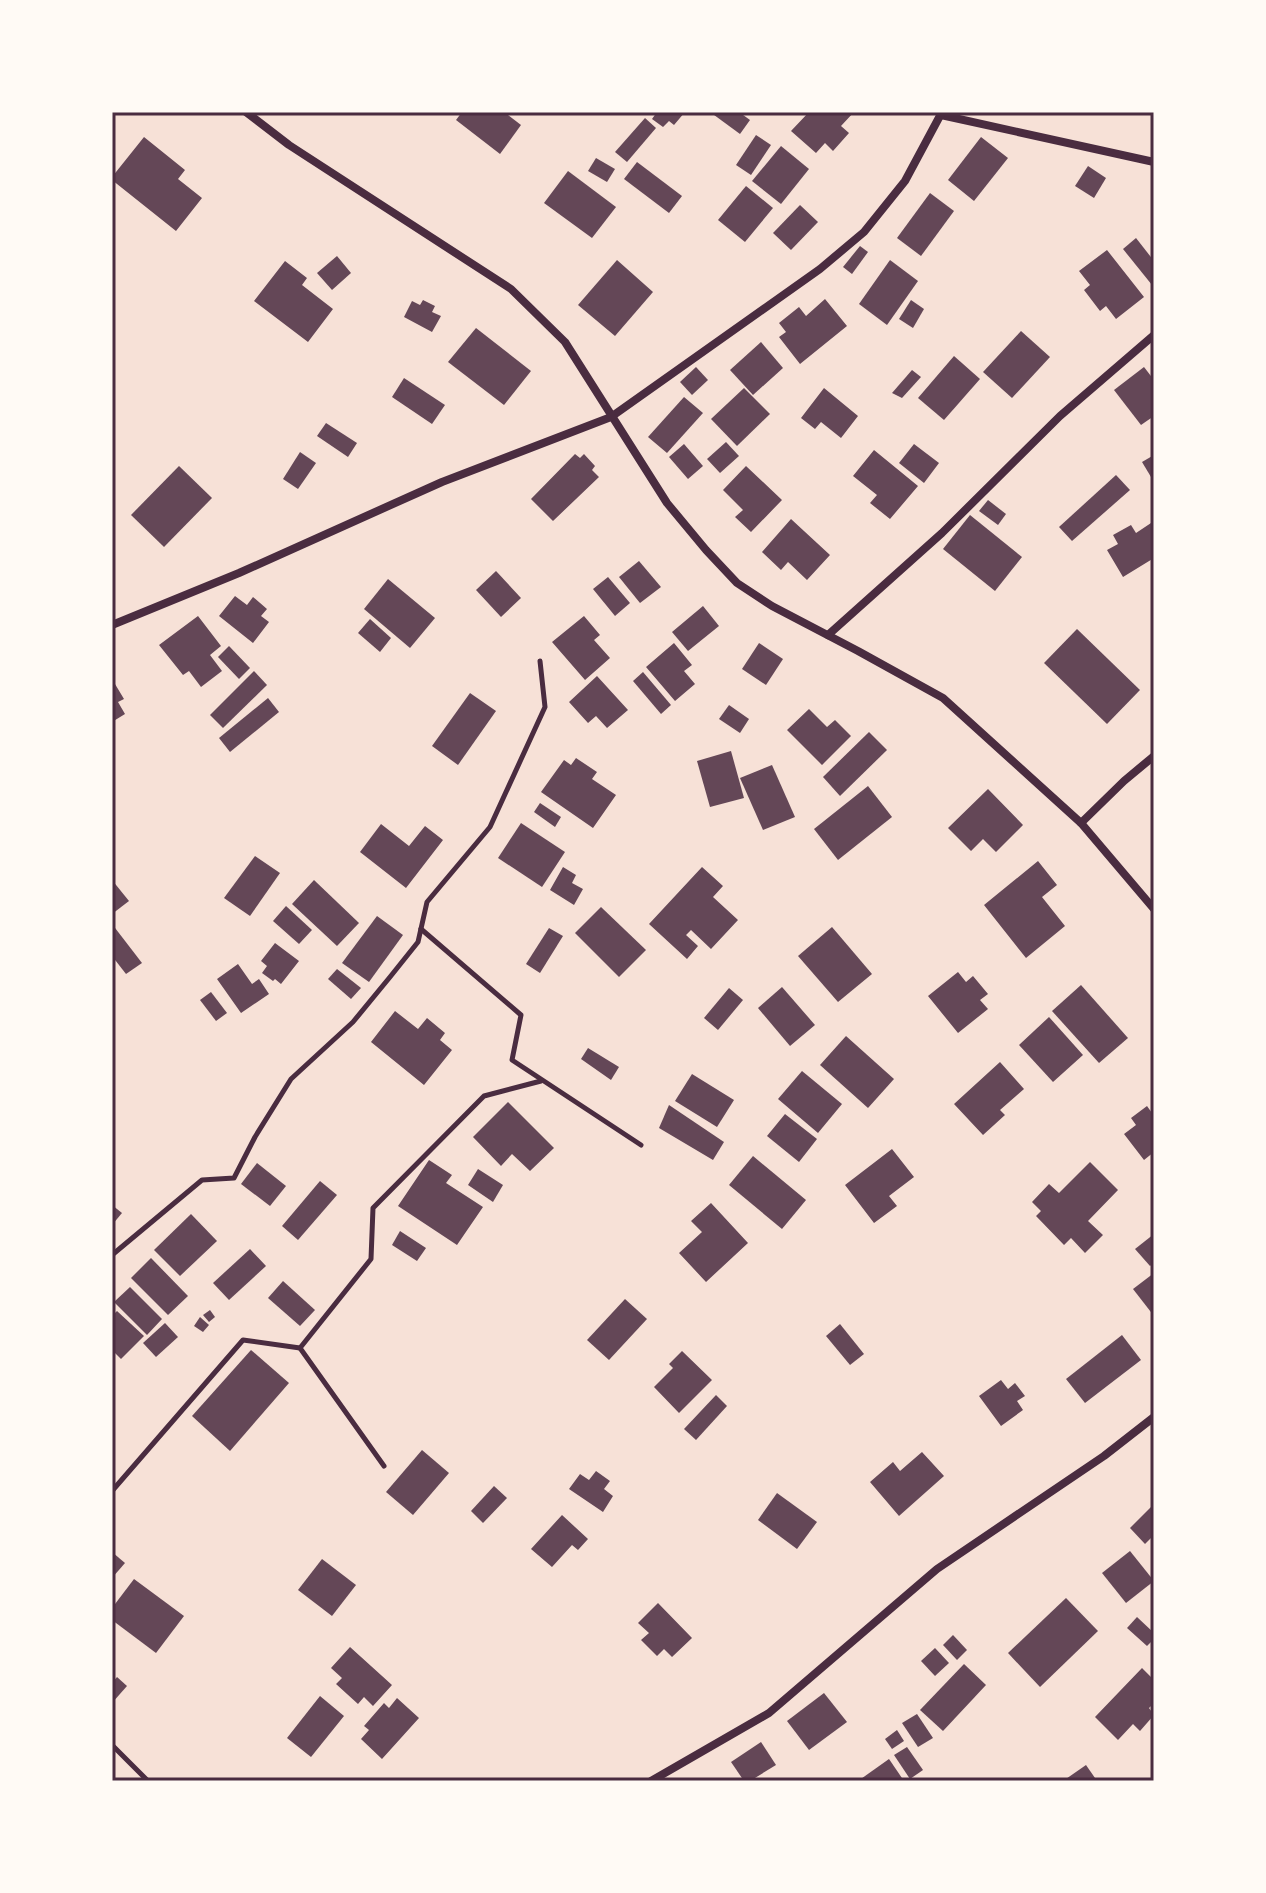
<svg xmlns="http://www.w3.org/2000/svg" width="1266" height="1893" font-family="Jost,sans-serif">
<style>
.building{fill:#644757}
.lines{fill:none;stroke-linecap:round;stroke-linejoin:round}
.path{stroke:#4a2c40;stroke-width:5}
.minor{stroke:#4a2c40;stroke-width:8}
.neatline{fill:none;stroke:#4a2c40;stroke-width:3}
</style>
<rect width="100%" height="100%" fill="#f7e1d7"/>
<g class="building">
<path d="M462 112H504L521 125 500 154 456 120Z"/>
<path d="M657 112H685L674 125 669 121 663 127 652 119Z"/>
<path d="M710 112H739L750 120 740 134Z"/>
<path d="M809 112H854L841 126 849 133 833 151 825 143 816 153 791 131Z"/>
<path d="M645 118 656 128 627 162 615 152Z"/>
<path d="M756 135 771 145 751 175 736 165Z"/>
<path d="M144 137 185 170 178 179 202 198 176 231 112 180V177Z"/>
<path d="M981 137 1008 158 974 201 948 180Z"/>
<path d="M781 146 809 169 781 204 752 181Z"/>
<path d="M596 158 615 169 607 182 588 171Z"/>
<path d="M637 162 682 196 669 213 624 179Z"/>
<path d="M1088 166 1106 178 1094 198 1075 186Z"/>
<path d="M568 171 616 207 592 238 544 203Z"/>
<path d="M746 186 773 208 745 242 718 220Z"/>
<path d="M930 193 954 211 921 256 897 238Z"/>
<path d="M800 205 818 222 791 250 773 233Z"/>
<path d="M1136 238 1154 261V283L1152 285 1123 249Z"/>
<path d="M860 246 868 252 852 274 843 267Z"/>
<path d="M1107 250 1144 297 1116 319 1106 306 1100 311 1084 290 1090 285 1079 271Z"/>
<path d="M337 256 351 273 332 290 317 273Z"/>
<path d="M617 260 653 292 615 336 578 305Z"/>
<path d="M890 260 918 281 887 325 859 304Z"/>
<path d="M285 261 307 278 302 285 333 309 308 342 254 301Z"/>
<path d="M825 299 847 326 800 364 779 337 786 332 779 323 799 307 806 316Z"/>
<path d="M423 300 435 306 432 312 441 316 432 332 404 317 412 301 420 305Z"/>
<path d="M911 300 924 309 913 328 899 319Z"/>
<path d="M476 328 531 371 504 405 448 362Z"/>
<path d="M1021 331 1050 357 1012 398 983 372Z"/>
<path d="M761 342 783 368 753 395 730 370Z"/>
<path d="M954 356 980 379 944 420 918 398Z"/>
<path d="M696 367 708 380 692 395 680 382Z"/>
<path d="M1144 367 1154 380V416L1141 425 1114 390Z"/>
<path d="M912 370 921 377 902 398 892 393Z"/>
<path d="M404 378 445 405 432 424 392 397Z"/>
<path d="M744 388 770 414 737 446 711 419Z"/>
<path d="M824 388 858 416 841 438 821 422 815 429 801 418Z"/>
<path d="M684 397 703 413 667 453 648 437Z"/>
<path d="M326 423 357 443 348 457 317 436Z"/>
<path d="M726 442 739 456 720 473 707 459Z"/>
<path d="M684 444 703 466 688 479 669 457Z"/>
<path d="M914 444 939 463 924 483 899 463Z"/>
<path d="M874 450 918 486 890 519 870 503 877 495 853 476Z"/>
<path d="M300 452 316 463 298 489 283 479Z"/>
<path d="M575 454 580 458 584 454 595 466 592 470 599 477 553 521 531 499Z"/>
<path d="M1154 455V482L1142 462Z"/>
<path d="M179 466 212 498 164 547 131 515Z"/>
<path d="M746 466 782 500 751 532 735 517 743 510 723 490Z"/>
<path d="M1116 475 1130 490 1072 541 1059 527Z"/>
<path d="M988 500 1006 514 998 525 979 511Z"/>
<path d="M970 515 1022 557 995 591 943 549Z"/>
<path d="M791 519 830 555 807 580 788 562 781 570 762 552Z"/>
<path d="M1151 523 1154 528V558L1123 577 1107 550 1118 544 1113 535 1131 525 1136 533Z"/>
<path d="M639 561 661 587 640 603 619 577Z"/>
<path d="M496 571 521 598 501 617 476 590Z"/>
<path d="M608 577 630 603 615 616 593 589Z"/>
<path d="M388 579 435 618 410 648 364 609Z"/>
<path d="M235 596 247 605 253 597 267 609 261 616 269 622 253 643 219 616Z"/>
<path d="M703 606 719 626 688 651 672 632Z"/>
<path d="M198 616 221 646 210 655 222 671 201 687 189 671 183 675 159 645Z"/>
<path d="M584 616 600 635 594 640 610 658 585 680 552 642Z"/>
<path d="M370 619 391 638 380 652 358 633Z"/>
<path d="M1077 629 1140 690 1107 724 1044 663Z"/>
<path d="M674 643 692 665 684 671 695 684 675 701 646 667Z"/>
<path d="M759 643 783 659 766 685 742 669Z"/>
<path d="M229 646 250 668 239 679 218 657Z"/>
<path d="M254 671 267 685 223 728 210 715Z"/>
<path d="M643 672 671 705 661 714 633 681Z"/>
<path d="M597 676 628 710 607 728 596 716 588 723 569 702Z"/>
<path d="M112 679 124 699 118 702 125 714 112 722Z"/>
<path d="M470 693 496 711 458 765 432 746Z"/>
<path d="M268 698 279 712 230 752 219 738Z"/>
<path d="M729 705 749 719 740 733 719 719Z"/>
<path d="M809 709 827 727 835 720 851 736 822 765 787 730Z"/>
<path d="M869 732 887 750 840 796 823 777Z"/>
<path d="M731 751 744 798 710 807 697 761Z"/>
<path d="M576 758 597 772 592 779 616 795 593 828 541 792 564 760 571 765Z"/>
<path d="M772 765 795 817 763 830 740 778Z"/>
<path d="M868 786 892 817 838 860 814 829Z"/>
<path d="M988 789 1023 825 996 852 983 839 971 851 948 828Z"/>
<path d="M540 803 561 817 555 827 534 812Z"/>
<path d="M521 823 565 852 542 887 498 858Z"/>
<path d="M381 824 409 846 425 826 443 840 406 888 360 852Z"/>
<path d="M255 856 280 873 250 916 224 898Z"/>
<path d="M1038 861 1057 885 1042 897 1065 926 1026 958 984 905Z"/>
<path d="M563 867 576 875 572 883 583 889 574 905 550 890Z"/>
<path d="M702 867 723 886 713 897 738 920 711 949 691 930 686 935 698 946 687 959 649 924Z"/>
<path d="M112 880 129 901 112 914Z"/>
<path d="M314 880 359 923 337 946 292 904Z"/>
<path d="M286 906 312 930 299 944 273 921Z"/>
<path d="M601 907 646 950 619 977 575 933Z"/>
<path d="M377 916 403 935 369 982 342 963Z"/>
<path d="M112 924 142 963 126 974 112 956Z"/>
<path d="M832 927 872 974 838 1002 798 956Z"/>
<path d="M549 928 563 936 540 973 526 964Z"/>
<path d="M275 943 299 961 281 984 275 979 273 981 262 973 267 966 261 961Z"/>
<path d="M238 964 252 984 259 979 269 994 241 1013 217 979Z"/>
<path d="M337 969 361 988 351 999 328 979Z"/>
<path d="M958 972 966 982 973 976 988 994 980 1000 988 1009 958 1033 928 996Z"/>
<path d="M1081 985 1128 1038 1099 1063 1052 1011Z"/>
<path d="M782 987 815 1025 790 1046 758 1008Z"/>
<path d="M729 988 743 1000 718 1030 704 1018Z"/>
<path d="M211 992 227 1013 216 1021 200 1000Z"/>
<path d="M395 1011 418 1029 427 1018 445 1033 440 1040 452 1050 424 1085 371 1042Z"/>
<path d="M1049 1017 1083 1055 1053 1082 1019 1045Z"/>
<path d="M846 1036 894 1079 868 1108 820 1065Z"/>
<path d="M588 1048 619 1067 611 1080 581 1059Z"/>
<path d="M1000 1062 1024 1089 1000 1110 1005 1115 983 1135 954 1104Z"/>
<path d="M802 1071 842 1104 818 1133 778 1099Z"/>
<path d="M692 1074 734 1100 717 1127 675 1101Z"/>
<path d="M508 1102 554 1148 530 1171 512 1154 501 1166 473 1137Z"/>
<path d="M669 1105 724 1142 713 1160 659 1128Z"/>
<path d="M1147 1106 1152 1113 1154 1111V1152L1144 1160 1124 1134 1136 1125 1131 1118Z"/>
<path d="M785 1114 817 1139 799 1162 767 1136Z"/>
<path d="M892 1149 914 1177 889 1196 897 1206 874 1223 845 1185Z"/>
<path d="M753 1156 806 1200 782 1229 729 1185Z"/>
<path d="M429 1160 452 1175 446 1183 483 1207 457 1245 398 1206Z"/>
<path d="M1090 1162 1118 1190 1088 1221 1103 1235 1085 1253 1071 1238 1064 1245 1036 1216 1041 1211 1032 1202 1049 1184 1059 1193Z"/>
<path d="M257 1163 286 1186 270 1206 241 1184Z"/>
<path d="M478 1169 503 1185 493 1202 468 1185Z"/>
<path d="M320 1181 337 1195 298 1240 282 1226Z"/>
<path d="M711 1203 748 1243 706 1282 679 1253 702 1232 691 1221Z"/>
<path d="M112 1205 122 1213 112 1225Z"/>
<path d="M191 1214 217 1241 180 1276 154 1250Z"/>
<path d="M400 1231 426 1248 417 1261 392 1245Z"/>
<path d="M1154 1234V1263L1150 1266 1135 1249Z"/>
<path d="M250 1249 266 1266 229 1300 213 1283Z"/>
<path d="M151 1258 188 1296 168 1315 131 1278Z"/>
<path d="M1154 1273V1316L1133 1289Z"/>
<path d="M283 1281 315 1310 300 1326 268 1298Z"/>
<path d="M130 1287 162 1319 147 1335 114 1302Z"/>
<path d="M625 1299 647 1319 609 1360 587 1340Z"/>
<path d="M210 1310 215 1317 209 1322 203 1315Z"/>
<path d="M117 1311 144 1336 121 1359 112 1350V1316Z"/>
<path d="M200 1317 209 1325 203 1332 194 1326Z"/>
<path d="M165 1323 178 1337 156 1357 143 1343Z"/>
<path d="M840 1324 864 1354 850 1365 826 1336Z"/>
<path d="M1122 1335 1141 1360 1085 1403 1066 1379Z"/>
<path d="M251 1350 289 1383 230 1451 192 1416Z"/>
<path d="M682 1351 712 1380 679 1413 654 1387 673 1368 669 1364Z"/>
<path d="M1001 1380 1008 1389 1015 1383 1025 1396 1017 1401 1023 1410 1001 1426 979 1396Z"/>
<path d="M716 1395 727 1406 696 1440 684 1429Z"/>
<path d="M422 1450 449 1473 413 1515 386 1492Z"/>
<path d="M922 1452 944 1476 899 1516 870 1482 893 1462 900 1471Z"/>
<path d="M596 1471 610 1481 604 1489 613 1496 603 1512 569 1489 580 1474 589 1480Z"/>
<path d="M494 1486 507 1498 483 1523 471 1511Z"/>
<path d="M777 1493 817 1522 797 1549 758 1520Z"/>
<path d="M1154 1504V1535L1145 1544 1130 1528Z"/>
<path d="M562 1515 588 1539 578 1550 572 1545 552 1567 531 1549Z"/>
<path d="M1130 1551 1154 1581 1126 1603 1102 1573Z"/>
<path d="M112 1552 125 1563 112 1578Z"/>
<path d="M322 1559 356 1585 332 1616 298 1590Z"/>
<path d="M134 1579 184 1616 156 1653 112 1620V1608Z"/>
<path d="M1066 1598 1098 1631 1040 1687 1008 1653Z"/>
<path d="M658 1603 692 1638 672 1657 664 1649 657 1656 641 1640 649 1633 638 1623Z"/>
<path d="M1137 1617 1154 1633V1639L1147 1646 1127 1628Z"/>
<path d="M953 1635 967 1650 957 1660 943 1645Z"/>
<path d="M350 1647 392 1685 373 1706 364 1697 358 1704 336 1684 342 1678 331 1668Z"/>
<path d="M935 1648 949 1663 935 1676 921 1661Z"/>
<path d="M964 1664 986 1685 943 1731 920 1710Z"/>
<path d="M1142 1668 1154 1680V1703L1149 1708 1154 1715 1140 1731 1133 1724 1118 1740 1095 1717Z"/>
<path d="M117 1677 127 1686 112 1703V1683Z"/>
<path d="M824 1693 847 1722 809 1750 787 1721Z"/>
<path d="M320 1696 344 1716 311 1757 287 1738Z"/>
<path d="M397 1698 419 1718 382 1759 361 1739 369 1730 364 1726 384 1703 389 1708Z"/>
<path d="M917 1714 933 1738 918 1747 902 1723Z"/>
<path d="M897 1730 904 1741 892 1749 885 1739Z"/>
<path d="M761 1742 776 1765 750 1781H744L731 1762Z"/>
<path d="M907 1747 923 1770 910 1779 894 1755Z"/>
<path d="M889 1759 904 1781H858Z"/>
<path d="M1086 1765 1095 1778 1090 1781H1063Z"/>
</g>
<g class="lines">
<g class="path">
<path d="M421 929 521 1015 512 1060 641 1145"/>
<path d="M112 1255 202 1180 234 1178 255 1137 291 1079 353 1022 390 977 418 942 427 902 490 827 545 707 540 661"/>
<path d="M384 1466 300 1348 371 1259 373 1208 484 1096 541 1081"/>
<path d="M112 1491 243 1340 300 1348"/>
<path d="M112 1745 148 1781"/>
</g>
<g class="minor">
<path d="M246 112 289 145 511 289 565 342 667 503 706 550 737 583 772 606 858 651 943 698 1081 823 1154 909"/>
<path d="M941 115 1154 162"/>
<path d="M112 625 239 573 442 482 611 417 820 269 864 232 905 181 942 112"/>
<path d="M828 635 942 533 1060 416 1154 335"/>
<path d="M1081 823 1124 781 1154 756"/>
<path d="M651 1781 769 1713 937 1569 1104 1456 1154 1417"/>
</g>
</g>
<rect width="1266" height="1893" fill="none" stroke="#fffaf5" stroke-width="228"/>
<rect x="114" y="114" width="1038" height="1665" class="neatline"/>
</svg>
